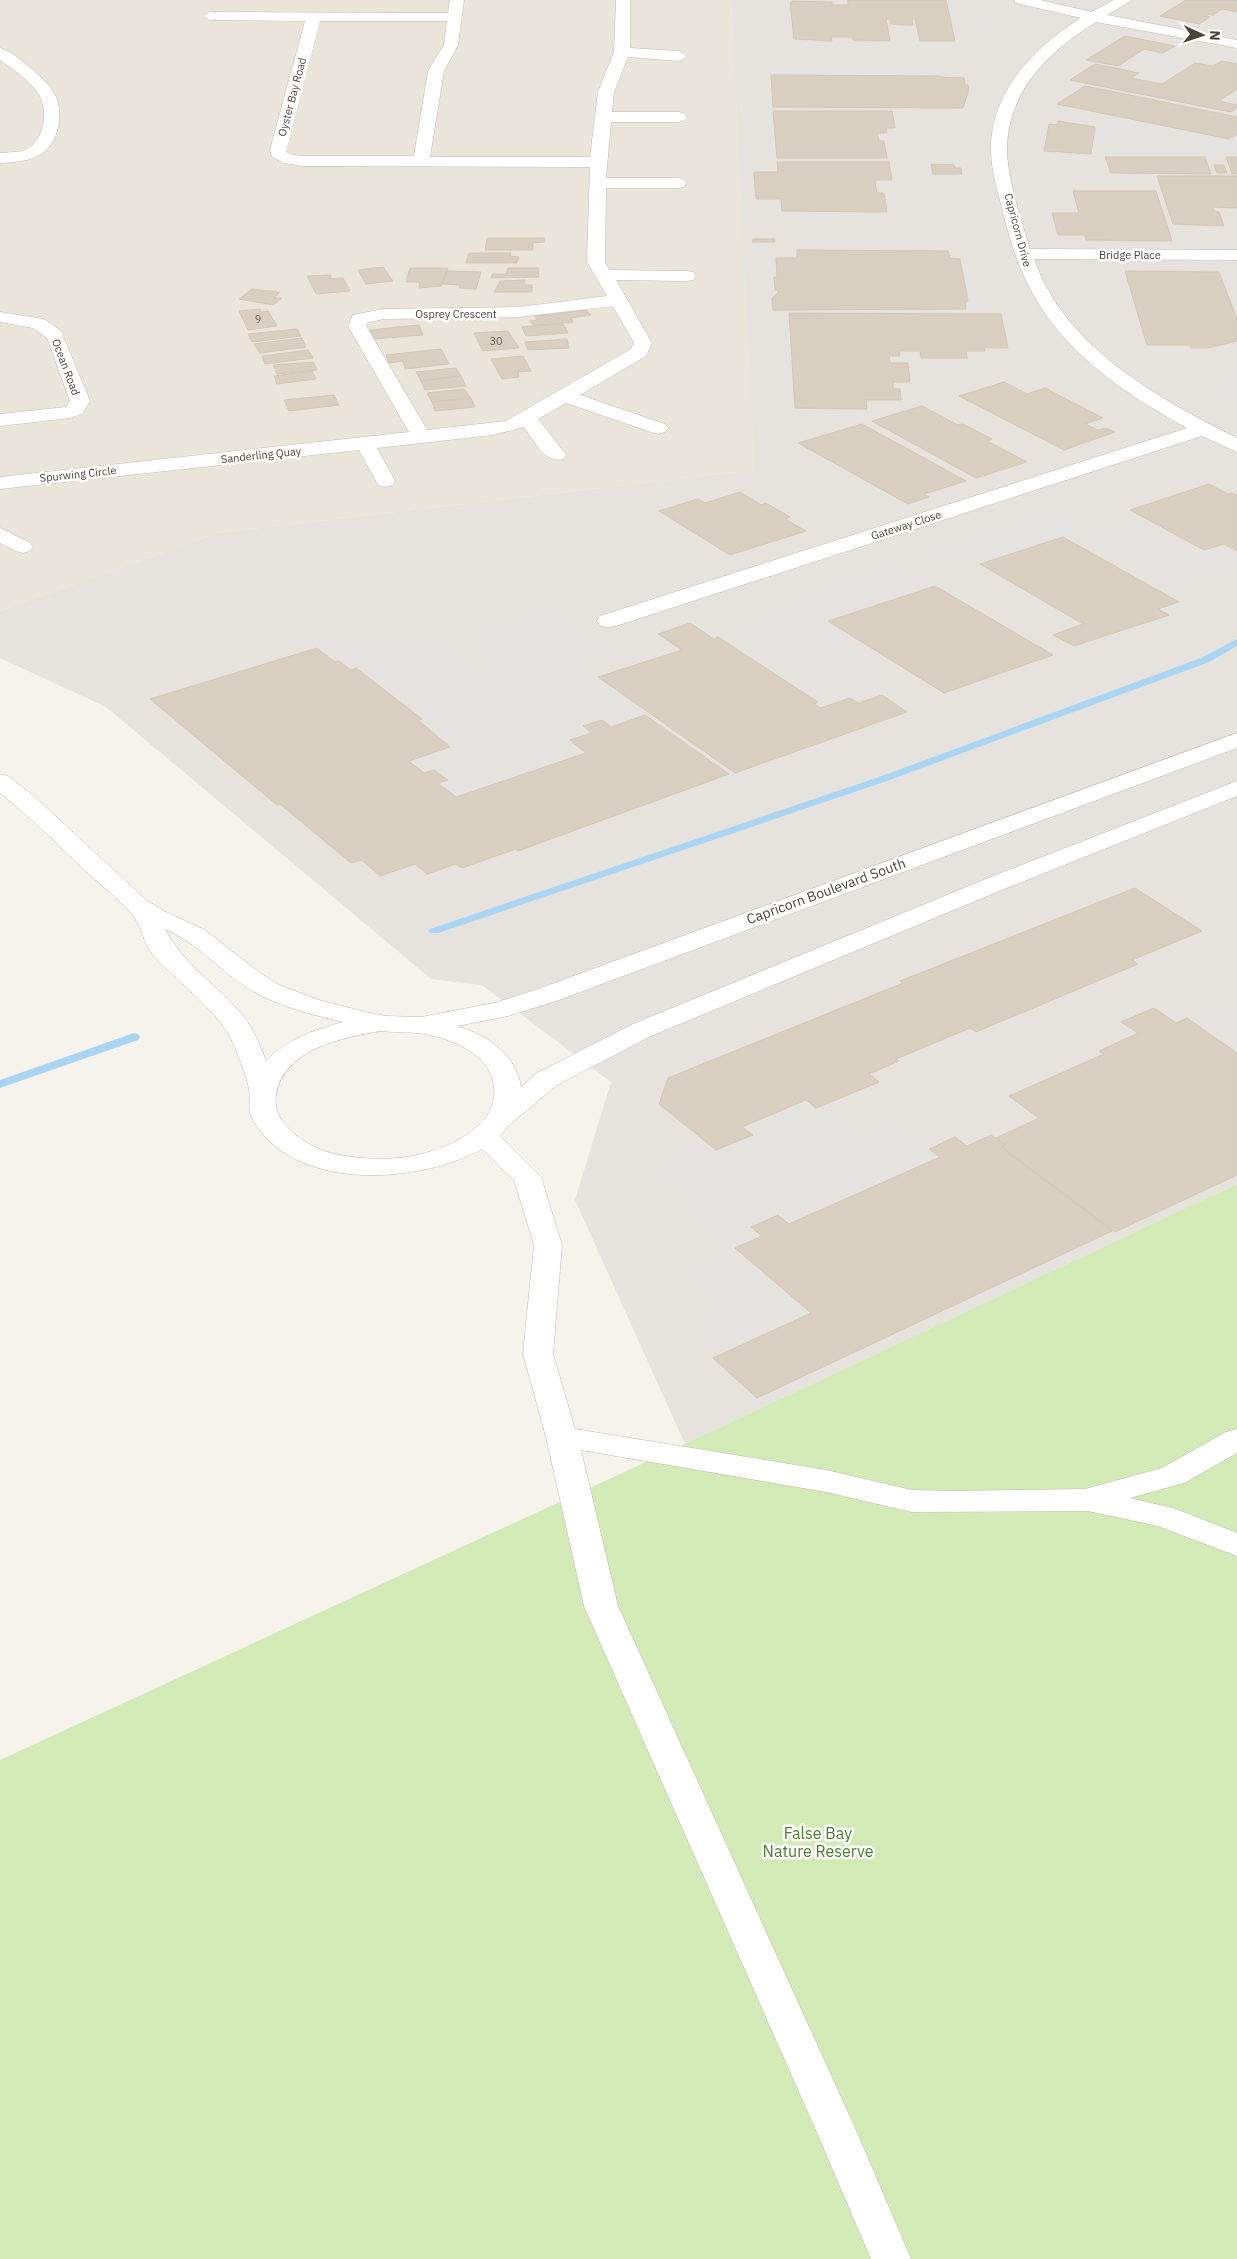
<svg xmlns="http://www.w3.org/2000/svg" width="1237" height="2259" font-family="'IBM Plex Sans',sans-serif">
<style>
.residential{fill:#eae5da}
.industrial{fill:#e6e2dd}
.green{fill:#d2eab5}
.parking{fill:#e5e3e0}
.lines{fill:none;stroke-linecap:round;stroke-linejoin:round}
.stream{fill:#a9d4f2;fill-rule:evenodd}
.building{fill:#d8cfc1;stroke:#d3c7b4}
.street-casing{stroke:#c2bbae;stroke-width:1}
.street{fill:#fff;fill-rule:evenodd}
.labels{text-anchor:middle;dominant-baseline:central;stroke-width:5;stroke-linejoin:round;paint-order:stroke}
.far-street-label{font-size:11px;fill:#4b4439;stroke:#fff}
.number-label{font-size:11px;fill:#6e675b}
.street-label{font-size:14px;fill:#4b4439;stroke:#fff}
.near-park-label{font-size:16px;fill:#4a7f2a;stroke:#fff}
</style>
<rect width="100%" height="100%" fill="#f6f3ec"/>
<path class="residential" d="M0 0H731L756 470 217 533 0 611Z"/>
<path class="industrial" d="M731 0H1237V1184L685 1444 575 1200 611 1082 482 985 431 979 106 707 0 658V611L217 533 755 470Z"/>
<path class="green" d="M1237 1184V2259H0V1760L685 1444Z"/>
<g class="parking">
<path d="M960 5H992L1002 43H969Z"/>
<path d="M1235 12H1237V33L1209 28Z"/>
<path d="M1173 47 1226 57 1213 66 1194 63 1162 84 1131 78 1114 68 1144 49 1163 53Z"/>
<path d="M770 63 944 64 946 76 771 75Z"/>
<path d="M1113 115 1229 139 1237 134V157H1105L1091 154 1095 127Z"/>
<path d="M1237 368V407L1189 383 1191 382Z"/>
<path d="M1045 506 1087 529 1130 514 1235 571 1173 592 1069 534 953 572 913 549Z"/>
<path d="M894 561 935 586 828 621 788 596Z"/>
<path d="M791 603 905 676 821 705 708 630Z"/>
<path d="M546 605 612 651 567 666 574 670 584 668 650 713 611 727 602 720 583 726 592 733 570 741 586 753 456 797 438 783 447 780 434 770 424 773 409 761 450 747 418 720 422 718 356 668 351 670 339 661 335 662 313 645 362 630 421 634 432 642 443 639 506 685 515 682 451 635Z"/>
<path d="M1237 999V1053L1188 1020Z"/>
<path d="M806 1100 816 1108 826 1104 860 1131 890 1118 940 1157 789 1224 778 1215 751 1227 762 1236 735 1248 811 1313 722 1353 687 1322 715 1310 672 1273 726 1249 679 1209 689 1204 646 1167 706 1142 716 1150 752 1135 742 1127Z"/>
</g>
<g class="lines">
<g class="stream">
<path d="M1237 639V646L1209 662 887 781 438 933H430L428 931 430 929 879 777 1201 658Z"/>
<path d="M134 1033 138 1034 140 1037 138 1040 0 1088V1080Z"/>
</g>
</g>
<g class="building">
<path d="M848 0H946L955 41H920L915 19H912L913 25 891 24 890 19H886L890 41 853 40V37H831L832 41 794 39 790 3 792 1 828 2H832V5H848Z"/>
<path d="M1186 0H1237V12L1222 9 1213 15 1209 14 1205 16 1210 17 1199 24 1160 16Z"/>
<path d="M1125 36 1175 46 1163 53 1144 49 1118 66 1086 60Z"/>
<path d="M1222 61 1237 64V89L1219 101 1237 105V107L1231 112 1070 80 1095 64 1139 73 1131 78 1162 84 1195 63 1213 66Z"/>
<path d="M771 75 940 76V77L964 78 965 85H968L969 89 963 108 773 107Z"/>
<path d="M1085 86 1237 117V134L1229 139 1057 104Z"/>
<path d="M773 111H892L895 128H886L887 133H877L879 141H884L887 158H777Z"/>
<path d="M1058 121 1095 127 1091 154 1044 151 1049 124 1057 125Z"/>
<path d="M1105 157H1205L1211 174 1111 173Z"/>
<path d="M1226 157H1237V174H1232Z"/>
<path d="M777 162H889L892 180H875L877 193H884L887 212 782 211 781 199H756L754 172H778Z"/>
<path d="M931 164 954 165 955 168H961L962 174H933Z"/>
<path d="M1214 165H1224L1227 173H1217Z"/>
<path d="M1157 176H1237V208L1212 207 1214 211 1219 212 1224 226 1173 224Z"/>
<path d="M1073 191H1156L1172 241 1086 240 1085 235H1058L1052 213H1079Z"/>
<path d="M487 238H544V242L533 243V250H485Z"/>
<path d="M753 239H775V242H752Z"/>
<path d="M797 250 948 251 950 258 960 259 968 301 965 302 966 309 773 310 772 298 778 293V290H775L774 277H777L776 258H797Z"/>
<path d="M469 253H511L510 256 519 257 517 263H466Z"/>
<path d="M383 267 393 281 366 284 358 270Z"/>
<path d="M410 268H448L441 286 419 288 420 282H406Z"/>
<path d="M508 268H538L539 277 491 278 492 274H506Z"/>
<path d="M447 271 481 272 476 289 459 288 460 285 442 284Z"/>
<path d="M1125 271 1219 272 1237 319V341L1208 348H1191L1190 345H1147Z"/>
<path d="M331 275V279L343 278 350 291 316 294 307 276Z"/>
<path d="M525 280 524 285H532V292H494L500 281Z"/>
<path d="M252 289 280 292 274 298H282L273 305 239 299Z"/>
<path d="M260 309 261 312 268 311 277 326 248 330 239 311Z"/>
<path d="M586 310 591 315 571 318 573 322 534 326 530 321 537 320 535 316Z"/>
<path d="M789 313 1001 314 1008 348H984L985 351H966L967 358H921L920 351H899L900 356H889L890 363H908L910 382H893V389H900L901 400H866L867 409 795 408Z"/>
<path d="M563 323 568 333 526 336 522 327Z"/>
<path d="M419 325 423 335 374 339 370 330Z"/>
<path d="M297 329 301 336 252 342 248 334Z"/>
<path d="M508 331 519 348 483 351 474 333Z"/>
<path d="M302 338 306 347 260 353 254 344Z"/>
<path d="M567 339 569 348 528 350 525 342Z"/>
<path d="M441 349 449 364 405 369 403 361 389 363 386 355Z"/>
<path d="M308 350 313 358 265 364 262 356Z"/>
<path d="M523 356 531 371 518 372 519 377 502 379 491 359Z"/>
<path d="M313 362 317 370 277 374 273 365Z"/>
<path d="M456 368 461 376 421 381 416 372Z"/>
<path d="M312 371 316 379 277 384 274 376Z"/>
<path d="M461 376 466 386 425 390 421 381Z"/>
<path d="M1004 382 1027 394 1045 388 1103 418 1085 424 1098 430 1106 428 1115 432 1064 450 959 396Z"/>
<path d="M464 389 471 398 432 402 427 393Z"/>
<path d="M334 395 339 405 289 411 284 400Z"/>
<path d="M471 398 475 407 435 411 432 402Z"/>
<path d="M922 406 958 425 963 424 992 439 987 441 1027 462 976 478 872 421Z"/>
<path d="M862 424 966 481 924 494 929 497 908 504 798 443Z"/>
<path d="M1209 484 1228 494 1232 493 1237 495V551L1224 544 1204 550 1130 510Z"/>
<path d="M740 492 761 505 766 503 790 517 785 519 806 531 730 555 659 511 698 499 705 503Z"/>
<path d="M1063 537 1179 602 1158 609 1169 615 1074 646 1053 635 1083 624 980 564Z"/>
<path d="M935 586 1053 655 944 693 828 621Z"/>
<path d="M690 623 714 639 718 637 818 702 814 704 821 708 850 698 859 703 882 695 907 712 735 773 598 677 682 650 658 634Z"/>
<path d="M317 648 335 662 339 661 351 670 356 668 422 719 418 720 450 747 409 761 424 773 434 770 448 780 438 783 456 797 586 753 570 740 592 733 583 726 602 720 611 727 645 715 729 774 518 851 516 849 462 868 456 864 427 874 415 864 380 876 362 860 351 863 280 804 277 805 150 699Z"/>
<path d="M1135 888 1202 931 1132 960 1138 964 976 1032 970 1028 896 1059 899 1061 869 1074 879 1082 816 1108 806 1100 742 1127 753 1135 716 1150 659 1104 668 1078 903 983 900 981Z"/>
<path d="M1154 1008 1176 1023 1187 1018 1237 1053V1175L1115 1232 1001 1147 1005 1145 996 1138 1039 1118 1009 1096 1104 1054 1099 1051 1138 1033 1121 1022Z"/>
<path d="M991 1135 1005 1145 1001 1147 1112 1231 757 1398 713 1358 811 1313 735 1248 762 1236 751 1227 778 1215 789 1224 940 1157 929 1149 955 1137 967 1146Z"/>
</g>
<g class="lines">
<g class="street-casing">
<g id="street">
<path d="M450 0H464L458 45 444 71 430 157H590L598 92 614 52 616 0H630V48L678 51 683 53 686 56 683 59 678 61 628 57 614 92 612 112H679L685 114 687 117 685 120 679 122H611L606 178H678L684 179 686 183 684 187 678 188H606L605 262 609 270 687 271 693 272 696 276 693 280 687 281 616 280 652 343 646 356 580 395 665 424 668 428 665 432 658 434 651 432 566 403 538 419 566 455 563 459C545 464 534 440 524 427L493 435 377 448 395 481 392 485 385 487 378 485 359 450 0 489V477L409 432 348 326 353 315 383 309 519 307 607 296 587 262 590 167 303 166 284 163 272 157 270 150 305 21 210 20 203 16 210 12 448 13ZM320 21H447L444 45 428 71 414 156H303L293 155 286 152ZM613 306 634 343 631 349 506 421 427 430 366 326 367 323 383 319 519 317Z"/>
<path d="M1014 0H1040L1092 12 1114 0H1132L1107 15 1237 40V48L1096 22C1050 50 1008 90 1007 148 1007 179 1021 219 1030 249L1237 250V260L1034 259C1065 348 1158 398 1237 438V452L1202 436 616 626 608 627 600 626 597 621 600 616 1187 428C1142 403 1097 375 1063 336 1031 300 1015 261 1004 216 999 195 991 172 991 150 990 93 1035 46 1081 18L1016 3Z"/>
<path d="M0 48C11 51 20 60 29 67 39 75 49 84 55 95 64 113 59 143 41 154 29 162 13 162 0 163V153C9 152 19 153 27 149 45 140 49 109 38 93 29 79 13 69 0 60Z"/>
<path d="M0 312 44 319 61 331 90 401 82 414 70 418 0 426V414L66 407 70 401 47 338 33 328 0 322Z"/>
<path d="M0 528 30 543 33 547 30 551 23 553 16 551 0 543Z"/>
<path d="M1237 733V748L556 1001 508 1016 457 1026C487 1035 516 1054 521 1087L537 1073 633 1024 986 879 1237 781V796L1004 889 651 1036 557 1085 509 1125 500 1136 541 1177 562 1245 553 1354 575 1429 826 1470 912 1490 955 1491 1085 1489 1162 1468 1226 1432 1237 1429V1453L1184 1483 1130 1498 1176 1509 1237 1533V1556L1158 1526 1088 1511 912 1512 826 1492 581 1450 618 1606 855 2128 911 2259H871L815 2128 584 1606 546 1437 523 1354 534 1245 514 1180 482 1149C419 1184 292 1193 252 1118 247 1107 251 1099 249 1089 246 1073 233 1039 223 1026 204 1000 176 980 154 956 143 944 142 925 131 913 119 899 103 887 89 874 60 847 32 818 0 793V774L8 776 36 798 146 900 164 911 205 930 259 972 279 985 319 1000 366 1012 386 1016 421 1017 494 1003 538 989ZM165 929C195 942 216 966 243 985 272 1005 309 1014 343 1022 313 1030 288 1039 266 1061 260 1045 254 1030 243 1016 219 986 183 965 165 929ZM381 1031C399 1033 416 1031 434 1036 457 1042 485 1054 492 1078 506 1121 455 1146 421 1154 398 1160 370 1160 346 1156 331 1154 316 1149 304 1141 288 1130 273 1116 276 1095 283 1049 344 1037 381 1031Z"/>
</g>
</g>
<use href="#street" class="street"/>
</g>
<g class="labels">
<g class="far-street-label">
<text transform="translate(292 97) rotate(-75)">Oyster Bay Road</text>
<text transform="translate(1018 230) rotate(75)">Capricorn Drive</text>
<text x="1130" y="255">Bridge Place</text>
<text x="456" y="314">Osprey Crescent</text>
<text transform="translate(66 367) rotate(69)">Ocean Road</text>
<text transform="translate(261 455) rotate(-6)">Sanderling Quay</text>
<text transform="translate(78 474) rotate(-6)">Spurwing Circle</text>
<text transform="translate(906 525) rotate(-18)">Gateway Close</text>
</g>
<g class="number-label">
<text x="258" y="319">9</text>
<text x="496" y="341">30</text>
</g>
<g class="street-label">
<text transform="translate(826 891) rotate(-20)">Capricorn Boulevard South</text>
</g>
<g class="near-park-label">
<text x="818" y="1833">False Bay<tspan x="818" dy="18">Nature Reserve</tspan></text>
</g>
</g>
<g transform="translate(1202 35) rotate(93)" stroke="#ffffff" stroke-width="4" paint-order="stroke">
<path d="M0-4L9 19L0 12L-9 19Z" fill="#4b4439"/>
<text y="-8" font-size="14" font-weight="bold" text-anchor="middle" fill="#4b4439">N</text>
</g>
</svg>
